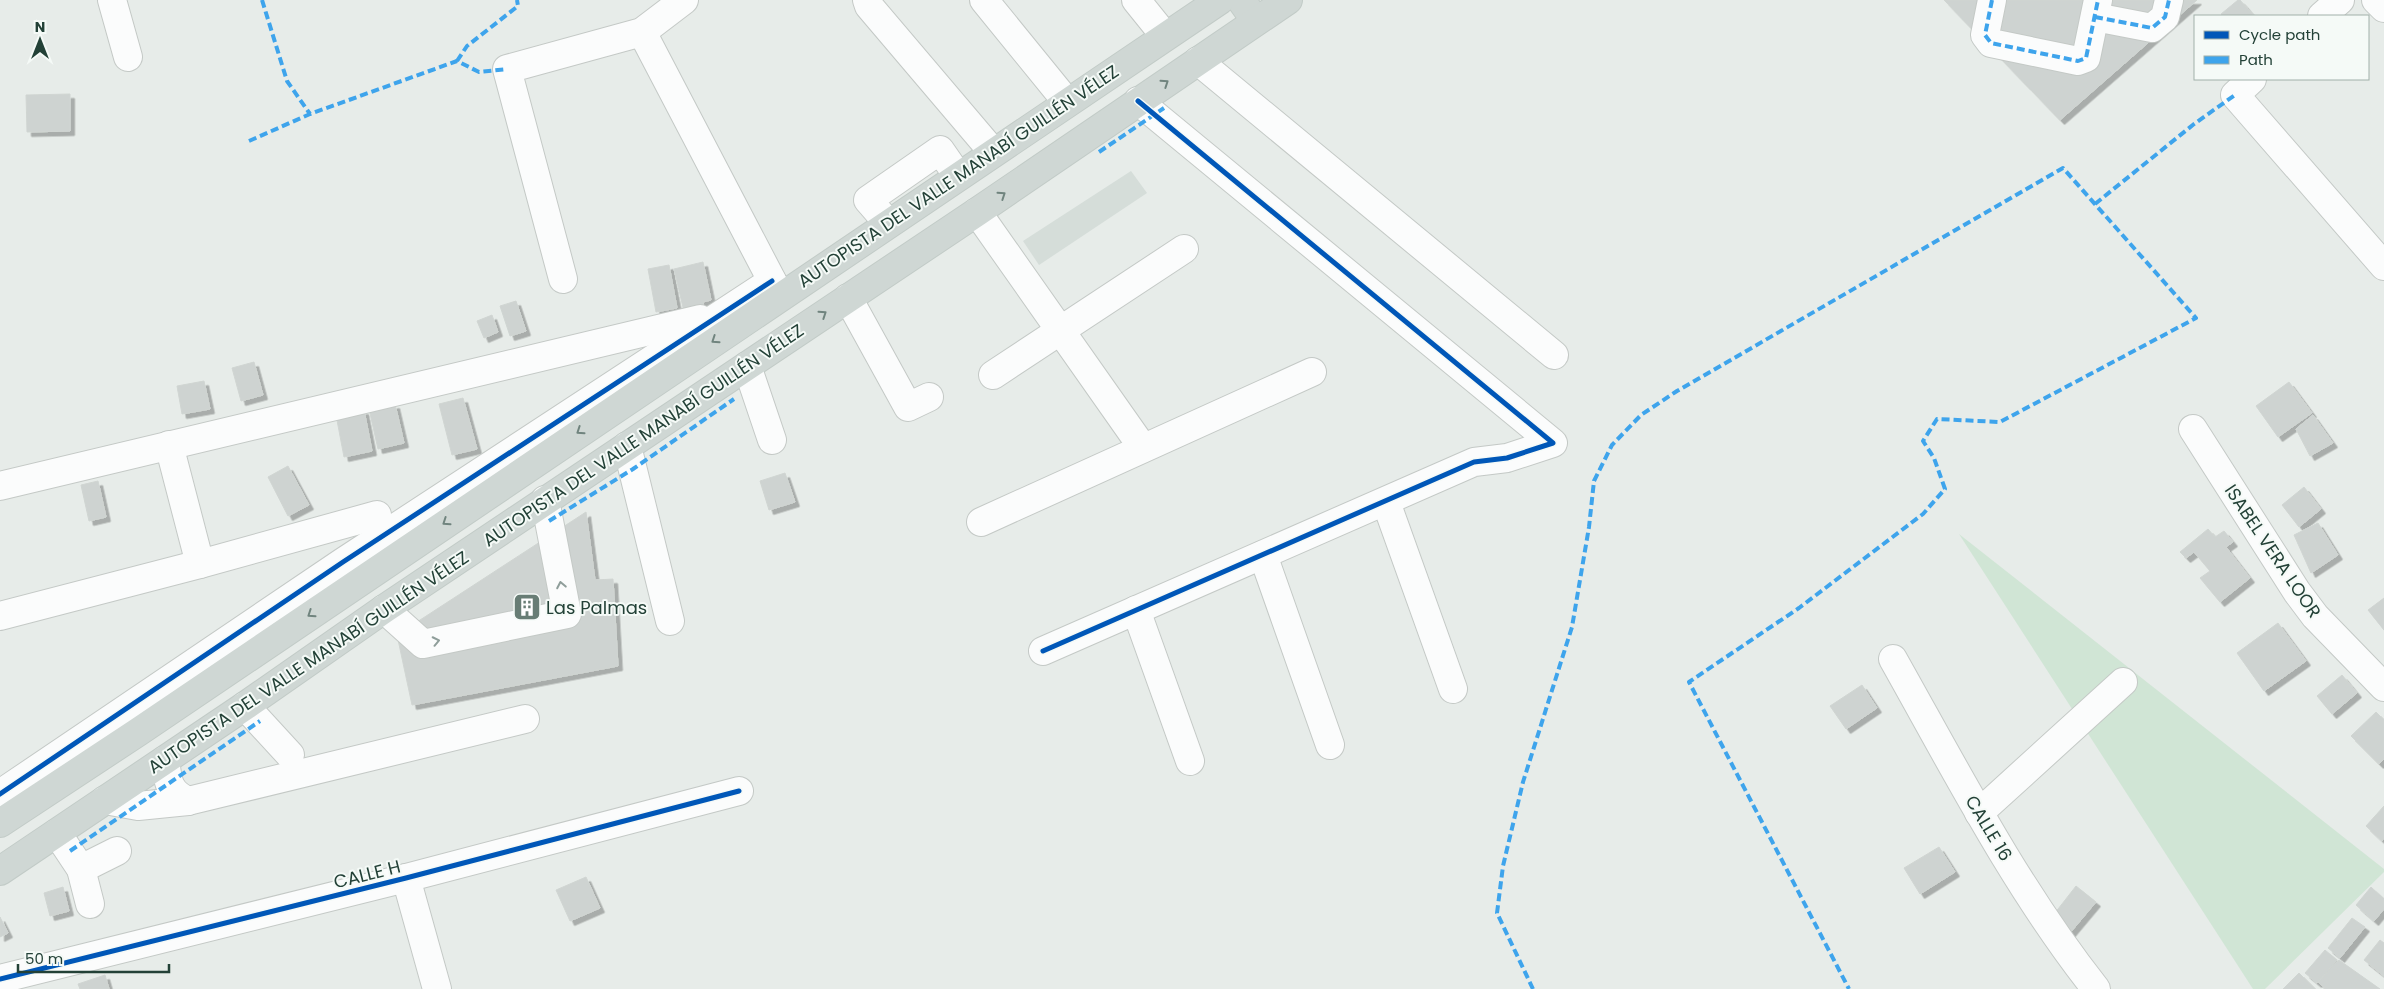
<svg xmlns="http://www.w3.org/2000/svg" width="2384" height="989" font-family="Poppins,sans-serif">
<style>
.built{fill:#d5ddd9}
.green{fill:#d0e5d5}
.building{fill:#ced3d1;stroke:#d0d5d2;filter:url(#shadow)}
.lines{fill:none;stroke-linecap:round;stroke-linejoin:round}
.minor-casing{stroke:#c4c9c6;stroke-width:30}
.major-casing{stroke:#c2cbc7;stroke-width:30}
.minor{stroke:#fbfcfc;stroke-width:28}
.major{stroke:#cfd7d4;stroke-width:28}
.quiet{stroke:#3ea4ec;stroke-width:4;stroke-dasharray:8 4;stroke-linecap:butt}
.cycleway-casing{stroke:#f5faf7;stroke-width:8}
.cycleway{stroke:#0057b8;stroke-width:5}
.oneway{stroke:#70847e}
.oneway2{stroke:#8f9e9a}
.labels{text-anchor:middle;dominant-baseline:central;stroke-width:4;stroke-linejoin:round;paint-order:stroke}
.street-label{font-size:18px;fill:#234137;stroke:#f5faf7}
.poi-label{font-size:18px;fill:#234137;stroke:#f5faf7;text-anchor:start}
</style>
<defs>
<filter id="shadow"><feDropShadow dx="4.5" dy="4.5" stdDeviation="0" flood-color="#0004"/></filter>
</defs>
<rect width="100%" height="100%" fill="#e7ece9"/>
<path class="built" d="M1131 171 1147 193 1039 265 1023 241Z"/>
<path class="green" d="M1959 534 2384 869V872L2265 989H2253Z"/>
<g class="building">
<path d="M1944 0H2197L2060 120Z"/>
<path d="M2238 0H2240L2254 16H2223L2221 14Z"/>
<path d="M70 94V131L27 132 26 95Z"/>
<path d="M703 262 711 300 703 302 705 312 685 316 674 269Z"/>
<path d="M669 265 677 308 656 312 648 269Z"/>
<path d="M516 301 526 331 510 336 500 306Z"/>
<path d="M492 315 498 332 484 338 477 321Z"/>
<path d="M254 362 263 395 241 401 232 368Z"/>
<path d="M204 381 210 409 182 414 177 386Z"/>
<path d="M2289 382 2312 413 2278 437 2256 406Z"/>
<path d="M463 398 477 449 452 455 439 404Z"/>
<path d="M395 404 404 443 378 449 369 409Z"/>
<path d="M364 410 372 451 344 457 336 415Z"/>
<path d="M2313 415 2333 443 2310 456 2296 429Z"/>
<path d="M288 466 309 505 288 516 268 477Z"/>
<path d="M785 473 795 502 769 510 760 481Z"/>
<path d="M98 481 106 517 89 521 81 485Z"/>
<path d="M2304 487 2321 509 2299 527 2282 505Z"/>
<path d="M586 512 595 580 613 579 618 666 412 705 397 635Z"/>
<path d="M2318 523 2338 555 2311 573 2294 535Z"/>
<path d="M2208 529 2215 537 2224 531 2233 542 2226 547 2250 578 2220 602 2200 578 2210 571 2194 552 2186 558 2180 552Z"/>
<path d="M2384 598V630L2368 610Z"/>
<path d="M2278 623 2306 661 2264 691 2237 653Z"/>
<path d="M2342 675 2357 693 2332 714 2317 696Z"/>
<path d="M1862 685 1877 708 1846 729 1830 706Z"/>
<path d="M2376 712 2384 720V759L2379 764 2351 736Z"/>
<path d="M2384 806V838L2382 841 2366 826Z"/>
<path d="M1939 847 1955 872 1920 894 1904 868Z"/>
<path d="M586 877 600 908 570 921 556 890Z"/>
<path d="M2076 886 2096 902 2070 933 2051 918Z"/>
<path d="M63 887 69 911 50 916 44 893Z"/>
<path d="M2371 887 2384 899V909L2374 921 2356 905Z"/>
<path d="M0 917 8 933 0 937Z"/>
<path d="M2352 918 2365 927 2340 958 2328 948Z"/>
<path d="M2380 940 2384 943V976L2364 960Z"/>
<path d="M2325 950 2337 960 2317 983 2305 973Z"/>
<path d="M2339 960 2380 989H2326L2318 982Z"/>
<path d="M2299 973 2315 989H2283Z"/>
<path d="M105 975 109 989H80L78 984Z"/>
</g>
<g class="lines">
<g class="minor-casing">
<g id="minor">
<path d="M112 0 128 57"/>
<path d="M867 0 869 6 993 152"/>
<path d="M984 0 1067 102"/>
<path d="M1136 0 1165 36"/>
<path d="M1992 0 1985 35 1991 43 2078 61 2086 58 2098 0"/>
<path d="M2376 0 2384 8"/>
<path d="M2322 16 2340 0"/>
<path d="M2095 17 2152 28 2165 17 2169 0"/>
<path d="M642 32 780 296"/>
<path d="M1198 61 1554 355"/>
<path d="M2252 79 2235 95 2384 266"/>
<path d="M977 212 1143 448"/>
<path d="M888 223 868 200 940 150 958 176"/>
<path d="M563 279 507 69 642 32 684 0"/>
<path d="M848 298 908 407 929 397"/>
<path d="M747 366 772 440"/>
<path d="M993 375 1184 249"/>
<path d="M2193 429 2297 592 2315 616 2384 687"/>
<path d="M169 445 200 564"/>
<path d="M627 446 670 621"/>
<path d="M0 486 700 319"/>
<path d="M1386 502 1453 689"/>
<path d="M981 522 1312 372"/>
<path d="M1263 555 1330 745"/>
<path d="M384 609 423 644 567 614 545 500"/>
<path d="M1136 610 1190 761"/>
<path d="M0 616 200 564 377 515"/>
<path d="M1043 651 1474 462 1507 458 1553 443 1138 101"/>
<path d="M1893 659C1956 771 2016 888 2096 989"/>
<path d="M245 706 290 755"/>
<path d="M165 760C168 780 167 791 188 801"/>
<path d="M0 794 343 562 772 281"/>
<path d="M105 800 138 806 188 801 525 719"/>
<path d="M1979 813 2123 682"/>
<path d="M57 833 81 869 90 904"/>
<path d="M81 869 117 851"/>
<path d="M406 878 437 989"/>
<path d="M0 979 406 878 739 791"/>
</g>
</g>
<g class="major-casing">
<g id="major">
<path d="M1241 0 1256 21"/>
<path d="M0 823 138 732 1220 0"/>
<path d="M0 871 245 706 384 609 977 212 1288 0"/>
</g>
</g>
<use href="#minor" class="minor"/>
<use href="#major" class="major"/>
<g class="quiet">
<path d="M262 0 287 81 310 114"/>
<path d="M1992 0 1985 35 1991 43 2078 61 2086 58 2098 0"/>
<path d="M2095 17 2152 28 2165 17 2169 0"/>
<path d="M457 61 467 46 518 6 517 0"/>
<path d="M249 141 310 114 457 61 479 72 507 69"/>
<path d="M1099 152 1164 108"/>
<path d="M2095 204 2194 124 2235 95"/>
<path d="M549 521 633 469 734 399"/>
<path d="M70 851 260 721"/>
<path d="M1533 989 1497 913 1503 866 1523 782 1572 627 1589 527 1594 481 1612 445 1641 415 1677 391 2063 168 2196 318 2000 422 1937 419 1923 441 1934 458 1945 489 1923 514 1799 608 1689 682 1849 989"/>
</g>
<g class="cycleway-casing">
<g id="cycleway">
<path d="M1043 651 1474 462 1507 458 1553 443 1138 101"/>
<path d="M0 794 343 562 772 281"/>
<path d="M0 979 406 878 739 791"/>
</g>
</g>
<use href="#cycleway" class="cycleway"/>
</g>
<defs><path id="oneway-chevron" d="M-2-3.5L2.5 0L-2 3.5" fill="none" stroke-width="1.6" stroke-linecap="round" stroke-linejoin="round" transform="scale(1.25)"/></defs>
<g class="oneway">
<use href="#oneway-chevron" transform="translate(1165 83) rotate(-34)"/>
<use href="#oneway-chevron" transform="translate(1002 195) rotate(-34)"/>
<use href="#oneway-chevron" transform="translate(823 314) rotate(-34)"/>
<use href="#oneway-chevron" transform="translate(715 340) rotate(146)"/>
<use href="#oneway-chevron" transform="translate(580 431) rotate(146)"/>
<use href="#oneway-chevron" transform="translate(446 522) rotate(146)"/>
<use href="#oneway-chevron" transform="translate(311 614) rotate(146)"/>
</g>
<g class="oneway2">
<use href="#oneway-chevron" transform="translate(561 585) rotate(-101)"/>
<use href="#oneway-chevron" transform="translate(436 641) rotate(-12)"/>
</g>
<defs>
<g id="building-square" transform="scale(1.4375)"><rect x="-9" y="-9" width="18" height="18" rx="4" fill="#687d75" stroke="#f5faf7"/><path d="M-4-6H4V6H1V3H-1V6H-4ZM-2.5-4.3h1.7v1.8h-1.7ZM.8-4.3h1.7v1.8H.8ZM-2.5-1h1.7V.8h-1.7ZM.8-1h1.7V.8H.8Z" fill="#fff"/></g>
</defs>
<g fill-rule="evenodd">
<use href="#building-square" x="527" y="607"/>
</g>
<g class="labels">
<g class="street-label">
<text transform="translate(958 176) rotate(-34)">AUTOPISTA DEL VALLE MANABÍ GUILLÉN VÉLEZ</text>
<text transform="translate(643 435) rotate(-34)">AUTOPISTA DEL VALLE MANABÍ GUILLÉN VÉLEZ</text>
<text transform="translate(2273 551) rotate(56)">ISABEL VERA LOOR</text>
<text transform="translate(308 662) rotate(-34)">AUTOPISTA DEL VALLE MANABÍ GUILLÉN VÉLEZ</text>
<text transform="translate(1989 828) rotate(59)">CALLE 16</text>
<text transform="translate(367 874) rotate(-14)">CALLE H</text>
</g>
<g class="poi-label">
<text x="546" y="607">Las Palmas</text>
</g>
</g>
<rect x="2194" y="15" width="175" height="65" fill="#f5faf7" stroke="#a1b0aa"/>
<rect x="2204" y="31" width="25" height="8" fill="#0057b8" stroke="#a1b0aa"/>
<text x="2239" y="40" font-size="15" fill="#234137">Cycle path</text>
<rect x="2204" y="56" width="25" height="8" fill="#3ea4ec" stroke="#a1b0aa"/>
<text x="2239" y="65" font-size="15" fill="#234137">Path</text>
<g transform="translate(40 40)" stroke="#f5faf7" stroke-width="4" paint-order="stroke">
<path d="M0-4L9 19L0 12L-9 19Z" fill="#234137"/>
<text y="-8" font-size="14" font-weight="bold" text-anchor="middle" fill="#234137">N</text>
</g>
<path d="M18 964v8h151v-8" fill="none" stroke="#234137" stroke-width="2.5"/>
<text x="25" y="964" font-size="15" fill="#234137" stroke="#f5faf7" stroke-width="4" paint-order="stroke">50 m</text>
</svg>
